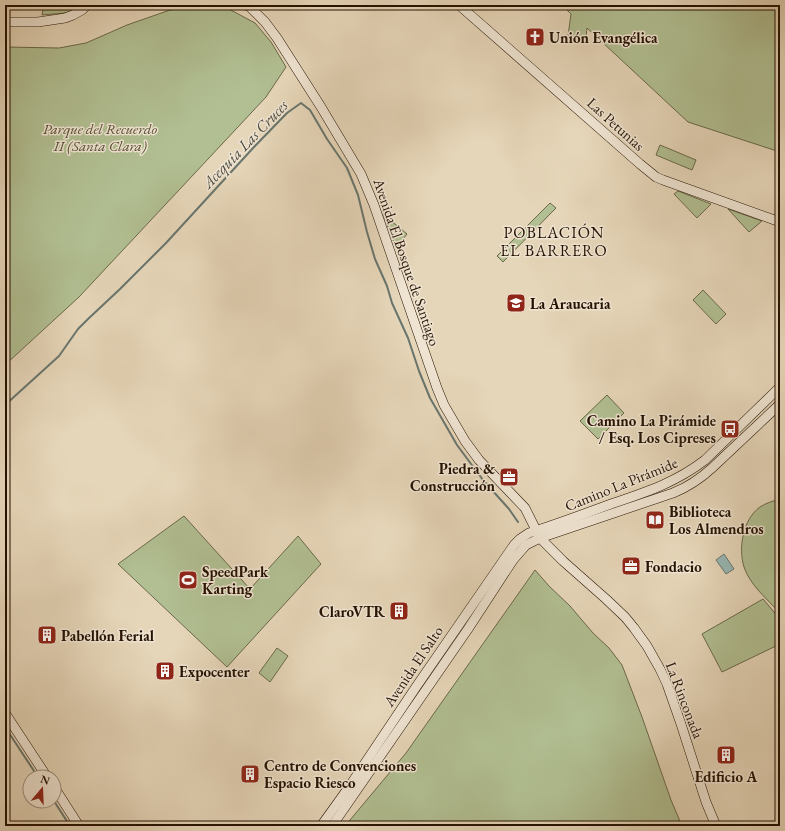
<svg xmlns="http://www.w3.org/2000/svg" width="785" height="831" font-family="'EB Garamond',serif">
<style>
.green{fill:#b1bf92;stroke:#6a6849}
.water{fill:#97b8b5;stroke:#69756d}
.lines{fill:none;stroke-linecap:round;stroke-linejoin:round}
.stream{stroke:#69756d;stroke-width:2}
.secondary-casing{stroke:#241100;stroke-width:10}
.secondary{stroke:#efe4d2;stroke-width:9}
.labels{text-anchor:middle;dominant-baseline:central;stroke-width:3;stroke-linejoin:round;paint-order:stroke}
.poi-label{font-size:15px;font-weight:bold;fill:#241100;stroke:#efe4d2;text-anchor:start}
.street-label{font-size:15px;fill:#241100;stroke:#efe4d2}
.park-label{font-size:15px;font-style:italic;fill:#554e33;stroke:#efe4d2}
.water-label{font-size:16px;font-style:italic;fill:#4c4b3f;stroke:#efe4d2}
.neighbourhood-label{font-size:16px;letter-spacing:1px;fill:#241100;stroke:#efe4d2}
</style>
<rect width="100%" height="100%" fill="#e6d6b9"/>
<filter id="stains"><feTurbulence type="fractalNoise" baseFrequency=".005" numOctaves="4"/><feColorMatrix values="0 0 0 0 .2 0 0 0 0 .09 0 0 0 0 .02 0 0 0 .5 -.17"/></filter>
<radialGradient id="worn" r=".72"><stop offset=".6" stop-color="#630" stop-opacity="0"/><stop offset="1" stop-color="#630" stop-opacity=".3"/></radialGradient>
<g class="green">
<path d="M44 5H81L73 11 65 13 42 15Z"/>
<path d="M562 5H780V152L688 122 587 28 586 38 568 36 571 14Z"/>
<path d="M194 7 227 8 255 23 271 42 286 67 266 97 79 297 5 365V47L59 48 86 43 127 25 170 10Z"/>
<path d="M660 145 696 160 692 170 656 155Z"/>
<path d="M678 191 711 204 697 218 674 194Z"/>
<path d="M550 203 556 208 503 262 497 256Z"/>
<path d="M728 209 762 221 749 232Z"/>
<path d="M383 214 407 234 396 248Z"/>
<path d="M703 290 726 314 716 324 693 300Z"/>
<path d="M607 395 624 413 598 439 580 421Z"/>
<path d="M780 499V613C767 599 750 585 744 567 738 548 743 519 760 507 766 503 773 501 780 499Z"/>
<path d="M184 516 250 589 298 536 321 564 227 667 118 564Z"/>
<path d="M535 570 549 586 570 606 593 633 609 648 622 665 642 717 671 800 682 826H345L406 753Z"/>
<path d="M763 599 779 618 780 620V644L722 672 702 634Z"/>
<path d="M277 648 288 656 270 682 259 673Z"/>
</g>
<path class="water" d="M724 554 734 569 726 574 716 560Z"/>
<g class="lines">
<g class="stream">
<path d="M5 405 59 356 78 329 88 319 120 289 166 243 254 147 287 113 301 103 310 110 327 139 347 168 358 195 367 232 375 259 387 286 392 303 408 338 419 371 430 398 457 445 483 480 509 509 518 522"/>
<path d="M5 727 38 777"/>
<path d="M54 801 70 826"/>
</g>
<g class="secondary-casing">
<g id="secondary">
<path d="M246 5 250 7 265 22 277 38 321 107 361 174 374 205 437 388 444 405 465 441 479 460 525 508 540 538 563 561 606 599 625 617 634 628 647 646 660 669 667 684 681 724 706 802 716 826"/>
<path d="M459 5 640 164 656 177 663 180 780 222"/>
<path d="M5 22H38L65 18 73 15 82 10 87 5"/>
<path d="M5 713 47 777"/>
<path d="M54 787 79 826"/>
<path d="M321 826 349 787 416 687 514 545 520 539 529 533C557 524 584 514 611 504 646 492 675 483 705 460L780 387"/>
<path d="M332 826 468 629 513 560 526 545 540 538 673 493C688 487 700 479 712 468L780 404"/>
</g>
</g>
<use href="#secondary" class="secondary"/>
</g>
<defs>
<g id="church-square" transform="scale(1)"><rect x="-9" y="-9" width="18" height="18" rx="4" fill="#8f2418" stroke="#efe4d2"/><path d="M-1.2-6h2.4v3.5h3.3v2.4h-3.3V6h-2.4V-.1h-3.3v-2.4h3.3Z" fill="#fff"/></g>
<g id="school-square" transform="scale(1)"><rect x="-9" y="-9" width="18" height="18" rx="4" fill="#8f2418" stroke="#efe4d2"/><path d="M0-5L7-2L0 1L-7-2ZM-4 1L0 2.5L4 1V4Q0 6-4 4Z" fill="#fff"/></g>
<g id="bus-square" transform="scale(1)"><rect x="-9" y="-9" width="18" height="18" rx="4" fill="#8f2418" stroke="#efe4d2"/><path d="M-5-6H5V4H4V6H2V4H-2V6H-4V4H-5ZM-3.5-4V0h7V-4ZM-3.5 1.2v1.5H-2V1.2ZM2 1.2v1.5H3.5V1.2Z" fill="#fff"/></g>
<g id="office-square" transform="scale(1)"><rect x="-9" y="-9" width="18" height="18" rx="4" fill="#8f2418" stroke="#efe4d2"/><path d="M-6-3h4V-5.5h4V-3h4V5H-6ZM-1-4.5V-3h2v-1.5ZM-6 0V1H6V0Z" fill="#fff"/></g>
<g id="library-square" transform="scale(1)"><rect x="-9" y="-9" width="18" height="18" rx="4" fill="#8f2418" stroke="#efe4d2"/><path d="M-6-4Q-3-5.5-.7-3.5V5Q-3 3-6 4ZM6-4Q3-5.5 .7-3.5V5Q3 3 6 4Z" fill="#fff"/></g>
<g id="stadium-square" transform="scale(1)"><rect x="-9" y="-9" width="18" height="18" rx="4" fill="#8f2418" stroke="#efe4d2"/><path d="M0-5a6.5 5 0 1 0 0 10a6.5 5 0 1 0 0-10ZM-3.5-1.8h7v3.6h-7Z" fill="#fff"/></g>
<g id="building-square" transform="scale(1)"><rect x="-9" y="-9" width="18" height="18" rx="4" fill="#8f2418" stroke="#efe4d2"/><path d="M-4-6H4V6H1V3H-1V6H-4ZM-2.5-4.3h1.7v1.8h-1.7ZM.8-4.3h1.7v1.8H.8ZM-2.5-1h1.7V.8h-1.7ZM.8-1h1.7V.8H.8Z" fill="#fff"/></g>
</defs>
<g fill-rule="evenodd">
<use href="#church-square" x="535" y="37"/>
<use href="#school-square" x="516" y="303"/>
<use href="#bus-square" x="730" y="429"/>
<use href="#office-square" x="509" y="477"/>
<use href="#library-square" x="655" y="520"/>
<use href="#office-square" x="631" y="566"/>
<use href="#stadium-square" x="188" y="580"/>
<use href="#building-square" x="399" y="611"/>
<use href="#building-square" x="47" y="635"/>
<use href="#building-square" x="165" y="671"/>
<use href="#building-square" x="726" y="755"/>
<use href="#building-square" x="250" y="774"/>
</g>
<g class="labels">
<g class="poi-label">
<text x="549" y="37">Unión Evangélica</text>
<text x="530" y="303">La Araucaria</text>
<text x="716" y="420" text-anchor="end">Camino La Pirámide<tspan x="716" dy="17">/ Esq. Los Cipreses</tspan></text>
<text x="495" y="468" text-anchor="end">Piedra &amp;<tspan x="495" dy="17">Construcción</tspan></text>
<text x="669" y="511">Biblioteca<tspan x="669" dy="17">Los Almendros</tspan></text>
<text x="645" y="566">Fondacio</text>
<text x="202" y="571">SpeedPark<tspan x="202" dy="17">Karting</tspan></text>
<text x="385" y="611" text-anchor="end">ClaroVTR</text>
<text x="61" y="635">Pabellón Ferial</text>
<text x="179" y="671">Expocenter</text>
<text x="264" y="765">Centro de Convenciones<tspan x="264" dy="17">Espacio Riesco</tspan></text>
<text x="726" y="776" text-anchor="middle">Edificio A</text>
</g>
<g class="street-label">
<text transform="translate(616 124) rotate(42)">Las Petunias</text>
<text transform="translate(407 262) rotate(71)">Avenida El Bosque de Santiago</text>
<text transform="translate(621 484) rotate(-22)">Camino La Pirámide</text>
<text transform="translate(413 666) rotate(-56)">Avenida El Salto</text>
<text transform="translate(685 700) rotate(69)">La Rinconada</text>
</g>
<g class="park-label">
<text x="100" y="128">Parque del Recuerdo<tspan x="100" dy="17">II (Santa Clara)</tspan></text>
</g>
<g class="water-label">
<text transform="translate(245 144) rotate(-46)">Acequia Las Cruces</text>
</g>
<g class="neighbourhood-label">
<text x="554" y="232">POBLACIÓN<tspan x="554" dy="18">EL BARRERO</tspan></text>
</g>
</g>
<rect width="785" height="831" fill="none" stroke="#e6d6b9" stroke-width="20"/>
<rect x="6" y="6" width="773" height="819" fill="none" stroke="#241100" stroke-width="2"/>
<rect x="10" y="10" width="765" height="811" fill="none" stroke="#241100"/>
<g transform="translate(42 789) rotate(19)"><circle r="19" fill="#efe4d2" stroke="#9e907e"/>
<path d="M0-3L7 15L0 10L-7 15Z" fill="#8f2418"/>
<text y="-6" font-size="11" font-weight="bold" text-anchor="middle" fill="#241100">N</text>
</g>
<rect width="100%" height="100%" filter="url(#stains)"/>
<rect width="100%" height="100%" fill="url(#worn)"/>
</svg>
